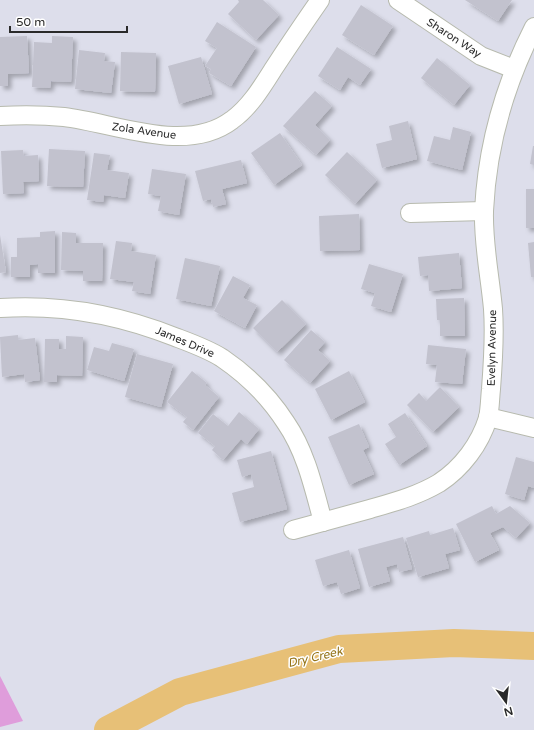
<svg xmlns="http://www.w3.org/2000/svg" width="534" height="730" font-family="'Varela Round',sans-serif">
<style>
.green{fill:#df9ddb}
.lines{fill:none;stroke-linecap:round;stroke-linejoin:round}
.river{stroke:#e7c077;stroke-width:28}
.building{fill:#c2c2ce;filter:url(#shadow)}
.minor-casing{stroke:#b7baae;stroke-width:20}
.minor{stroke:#fff;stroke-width:18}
.labels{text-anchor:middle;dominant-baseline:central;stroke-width:3;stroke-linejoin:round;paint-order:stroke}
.street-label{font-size:11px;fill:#2a2a2a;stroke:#fff}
.water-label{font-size:12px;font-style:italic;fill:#937216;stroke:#fff}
</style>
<defs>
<filter id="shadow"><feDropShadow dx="3.5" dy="3.5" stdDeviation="2" flood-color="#0004"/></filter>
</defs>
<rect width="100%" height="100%" fill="#dddeeb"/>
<path class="green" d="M0 676 23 721 0 727Z"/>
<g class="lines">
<path class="river" d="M108 730 180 692 339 649 454 643 534 646"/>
</g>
<g class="building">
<path d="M238 0H263L279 15 256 40 228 14 239 2Z"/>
<path d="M465 0H512L498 21Z"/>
<path d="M361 5 393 26 374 55 342 35Z"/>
<path d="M217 22 256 47 231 86 209 73 211 69 205 66 217 48 205 41Z"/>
<path d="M27 36 29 73 8 74V86H0V37Z"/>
<path d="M52 36 73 37 71 82 51 81 50 88 32 87 34 42 52 43Z"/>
<path d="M337 47 371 69 360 85 348 77 340 90 318 76Z"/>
<path d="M79 50 105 53 104 61 115 62 111 93 75 89Z"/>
<path d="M121 52 156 53 155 92 120 91Z"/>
<path d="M201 57 212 94 179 104 168 66Z"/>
<path d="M437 58 470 85 454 105 421 78Z"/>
<path d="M315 91 332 106 315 125 330 140 316 155 283 126Z"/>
<path d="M408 121 417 159 382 168 376 144 392 140 389 126Z"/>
<path d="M453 127 471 132 462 170 427 161 434 136 450 140Z"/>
<path d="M280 133 302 165 274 185 251 153Z"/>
<path d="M533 146H534V165L530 164Z"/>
<path d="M49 149 85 151 83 187 47 186Z"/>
<path d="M23 150 24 156 38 155 39 181 23 182 24 193 3 194 1 151Z"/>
<path d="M347 152 377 180 355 204 325 175Z"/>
<path d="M94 153 110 155 107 170 129 173 125 198 104 195 103 202 87 200Z"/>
<path d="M241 160 247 183 222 189 226 204 213 207 211 199 203 201 195 171Z"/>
<path d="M152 169 186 174 179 215 158 211 161 196 148 194Z"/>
<rect x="526" y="189" width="8" height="39"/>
<path d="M359 214 360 250 320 251 319 216Z"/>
<path d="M55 231V273H38V264L30 265V277H11V257H17V238L40 237V232Z"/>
<path d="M62 232 76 233V243H103L102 281H83V271L61 270Z"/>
<path d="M0 235 6 272 0 273Z"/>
<path d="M116 241 132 243 131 251 156 255 150 294 132 291 134 282 110 279Z"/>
<path d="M534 242V277H531L528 243Z"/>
<path d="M459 253 462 288 429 291 428 275 420 276 418 257Z"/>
<path d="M185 258 220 266 211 306 176 299Z"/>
<path d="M369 264 403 274 391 312 371 306 375 293 361 289Z"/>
<path d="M233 276 250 285 243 298 257 305 245 328 214 311Z"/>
<path d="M464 298 465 336H440V320H437L436 299Z"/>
<path d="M282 300 306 324 277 352 253 328Z"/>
<path d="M311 330 325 342 318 350 330 361 310 383 284 360Z"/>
<path d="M18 335V340L35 338 40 380 25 382 24 374 2 377 0 337Z"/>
<path d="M66 336 83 337 82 376 57 375V382H44L45 339H59V349H66Z"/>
<path d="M112 343 134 349 124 381 87 370 94 347 109 351Z"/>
<path d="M428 345 466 349 462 384 435 382 437 365 426 364Z"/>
<path d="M137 354 173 364 161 407 125 397Z"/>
<path d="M192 371 207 383 205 385 219 397 193 430 183 422 187 417 167 402Z"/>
<path d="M349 371 365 402 331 420 315 389Z"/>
<path d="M440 387 459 407 433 432 407 405 419 393 426 401Z"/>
<path d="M239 412 259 429 247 444 241 439 223 460 212 450 215 446 198 433 213 414 228 426Z"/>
<path d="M405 413 427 446 399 465 385 444 396 437 388 424Z"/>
<path d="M359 424 369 447 363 450 374 474 349 485 328 437Z"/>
<path d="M271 451 287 509 240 522 232 493 254 487 251 474 242 477 237 460Z"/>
<path d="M516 457 534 462V488L528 486 524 500 505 494Z"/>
<path d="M492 506 496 514 510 506 530 523 516 538 503 527 490 533 499 550 475 562 456 524Z"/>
<path d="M453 528 460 550 445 554 449 568 418 577 406 538 429 531 430 535Z"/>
<path d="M403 537 412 569 399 572 397 564 386 567 390 581 369 587 358 549Z"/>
<path d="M349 550 360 588 341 594 337 582 323 586 315 560Z"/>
</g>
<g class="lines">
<g class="minor-casing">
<g id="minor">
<path d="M398 0 481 56 514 69"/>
<path d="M0 116C21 115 43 115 64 117 115 123 186 155 232 120 250 107 262 87 274 68 289 45 304 23 320 0"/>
<path d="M410 213 484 211"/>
<path d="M0 308C60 304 120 315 175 337 191 343 208 349 222 358 247 375 270 398 286 423 306 452 314 489 323 522"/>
<path d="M488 417 534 428"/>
<path d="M293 530C319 523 345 516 370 509 394 502 417 496 439 483 462 468 480 444 488 418 490 409 490 398 491 389 493 363 495 336 493 309 490 276 483 244 484 211 487 146 505 84 534 27"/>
</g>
</g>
<use href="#minor" class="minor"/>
</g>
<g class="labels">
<g class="street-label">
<text transform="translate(454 38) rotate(33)">Sharon Way</text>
<text transform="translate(144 131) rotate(8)">Zola Avenue</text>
<text transform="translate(185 342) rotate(23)">James Drive</text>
<text transform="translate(492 348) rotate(-89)">Evelyn Avenue</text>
</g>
<g class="water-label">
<text transform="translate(315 657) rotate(-13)">Dry Creek</text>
</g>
</g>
<g transform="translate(506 702) rotate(165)" stroke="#ffffff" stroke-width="3" paint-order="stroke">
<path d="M0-3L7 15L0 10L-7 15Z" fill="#2a2a2a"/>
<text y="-6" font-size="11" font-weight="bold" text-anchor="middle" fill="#2a2a2a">N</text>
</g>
<path d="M10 26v6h117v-6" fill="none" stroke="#2a2a2a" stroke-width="2"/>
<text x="16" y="26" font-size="12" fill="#2a2a2a" stroke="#ffffff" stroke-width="3" paint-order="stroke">50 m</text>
</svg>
